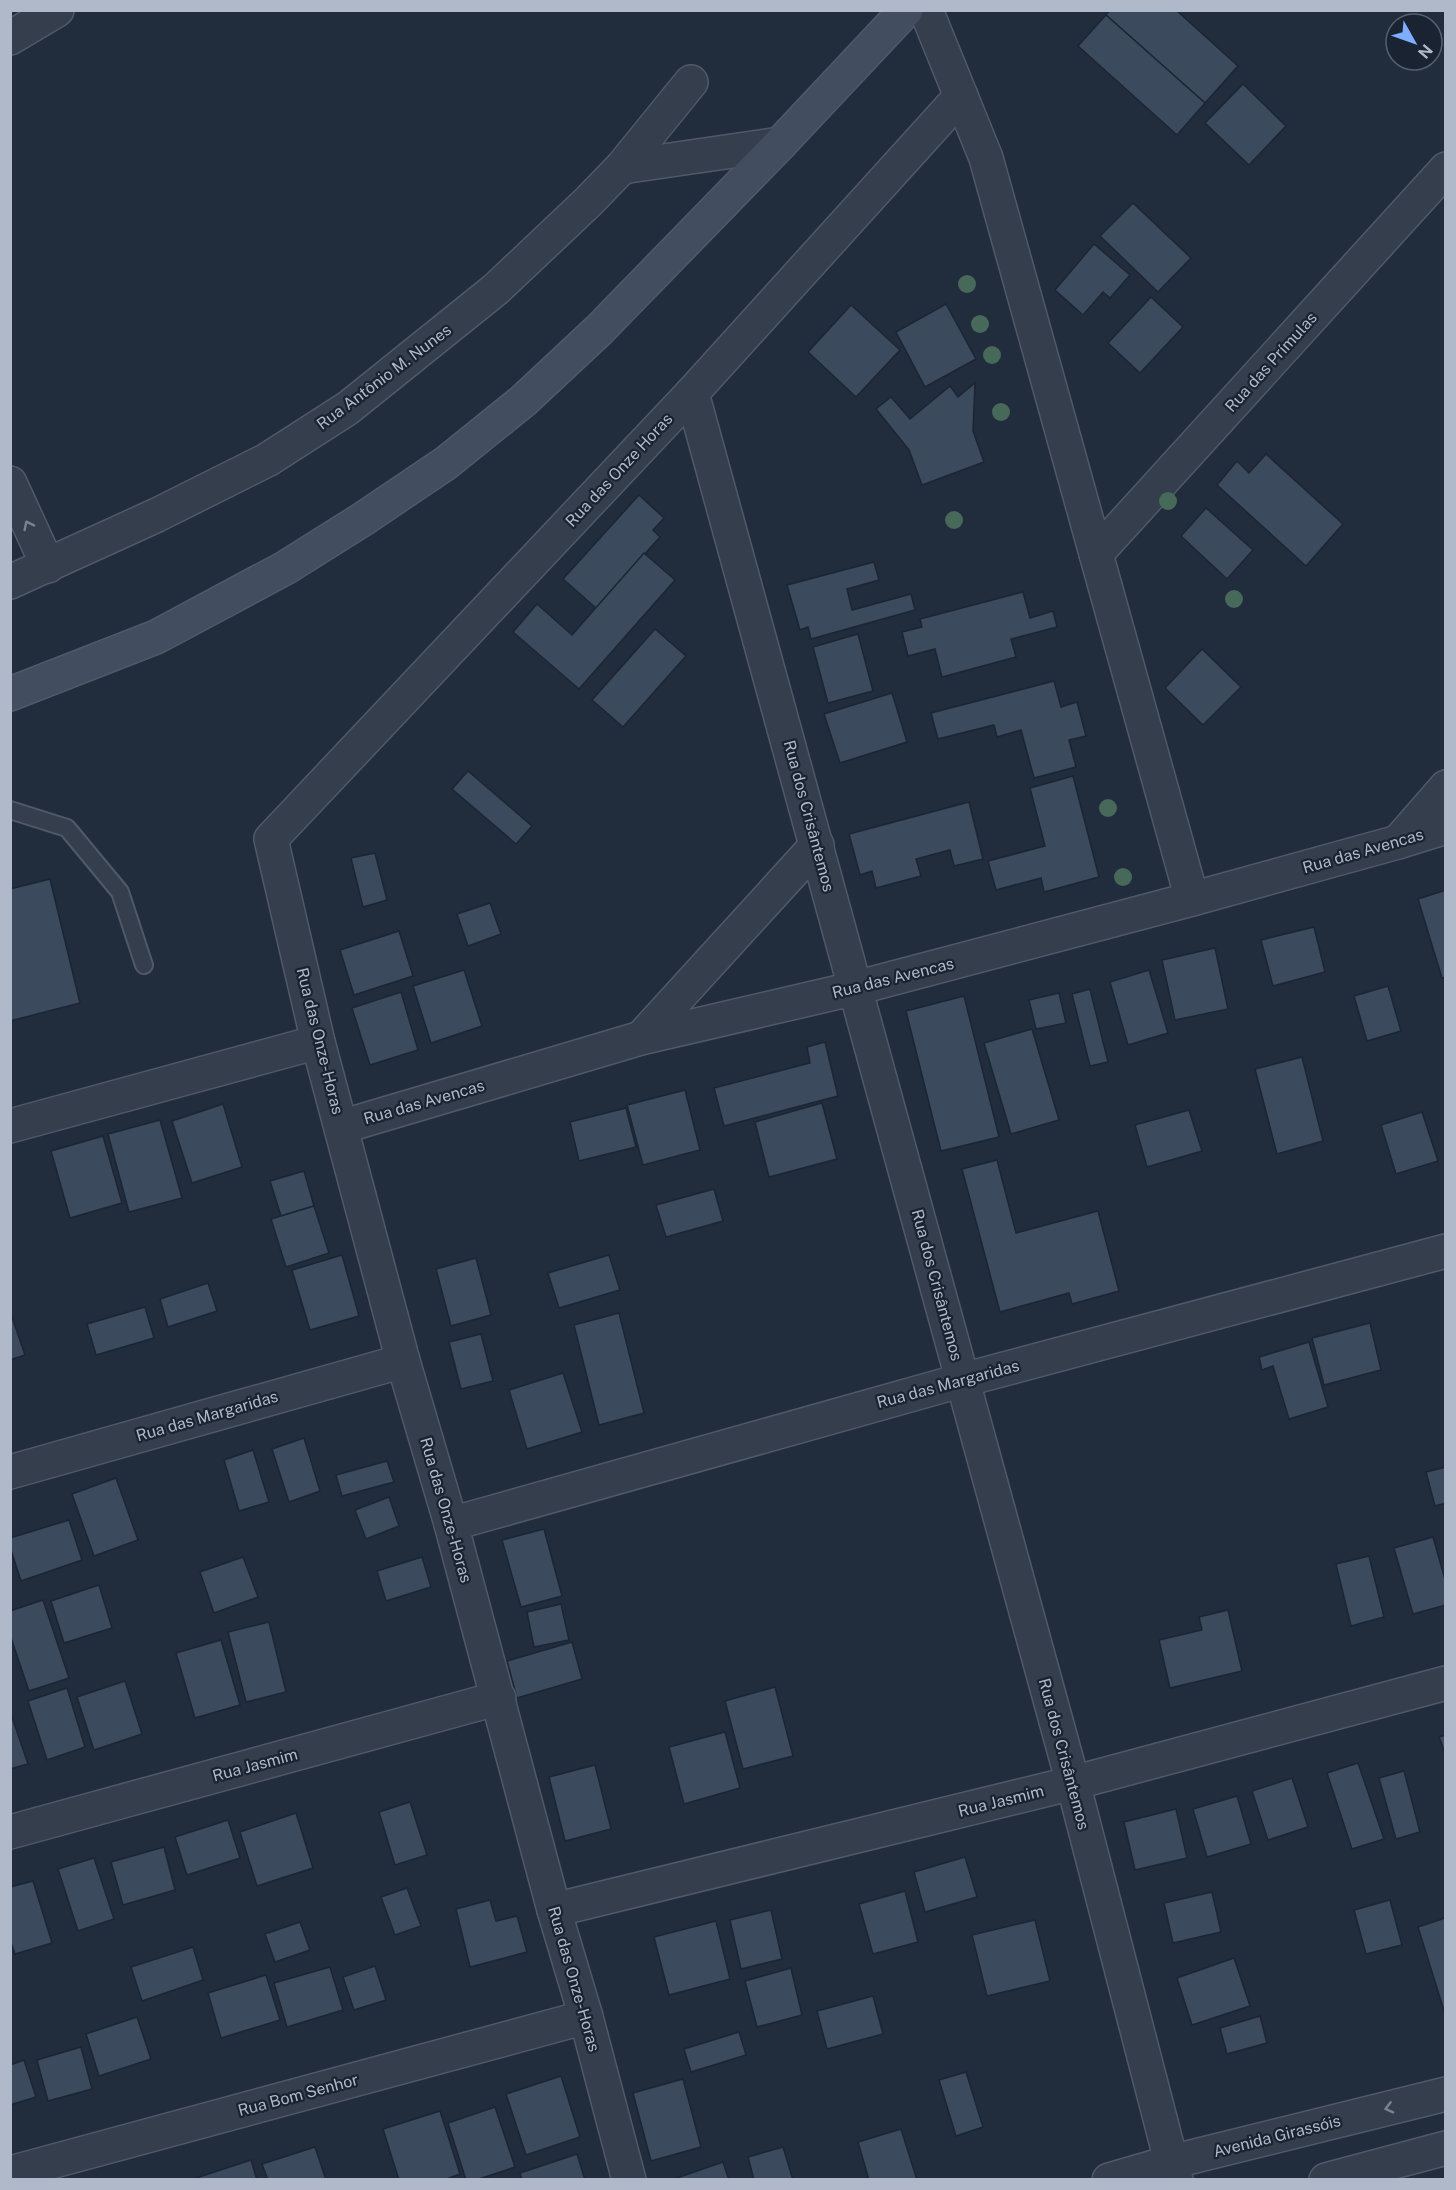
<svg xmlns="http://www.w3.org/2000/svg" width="1456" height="2190" font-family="'Public Sans',sans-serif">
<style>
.building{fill:#3c4a5d;stroke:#1c2533;stroke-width:1.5}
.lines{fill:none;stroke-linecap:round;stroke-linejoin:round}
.service-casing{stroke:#505968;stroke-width:20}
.minor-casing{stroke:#505968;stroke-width:36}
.secondary-casing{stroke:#505968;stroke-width:36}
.service{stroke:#353e4d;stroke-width:16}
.minor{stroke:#353e4d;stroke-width:33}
.secondary{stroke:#424d60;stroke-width:33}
.tree{fill:#46695a}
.oneway{stroke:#798291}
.labels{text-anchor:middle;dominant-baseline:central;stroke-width:4.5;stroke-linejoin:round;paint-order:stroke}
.street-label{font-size:16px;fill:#b0b9c9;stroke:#1a2331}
</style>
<rect width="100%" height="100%" fill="#212c3d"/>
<g class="building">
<path d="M1110 10H1176L1238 66 1205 103 1106 15Z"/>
<path d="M1106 15 1205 103 1177 135 1078 46Z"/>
<path d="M1243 84 1286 126 1249 165 1205 123Z"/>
<path d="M1133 203 1191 258 1158 292 1100 236Z"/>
<path d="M1094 244 1130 275 1110 298 1103 292 1083 315 1055 290Z"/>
<path d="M1151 297 1183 327 1140 373 1108 343Z"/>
<path d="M946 304 976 359 925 387 896 332Z"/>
<path d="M851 305 900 350 856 397 808 352Z"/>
<path d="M975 383 973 431 984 462 922 485 909 450 876 409 891 397 910 419 950 386 958 397Z"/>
<path d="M1266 454 1343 524 1306 566 1217 485 1237 461 1249 473Z"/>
<path d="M639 495 664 518 653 530 660 537 596 608 563 579Z"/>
<path d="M1206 508 1253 550 1227 579 1181 536Z"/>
<path d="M644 553 675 580 579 689 513 632 537 604 572 635Z"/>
<path d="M874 562 879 580 847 589 852 610 911 594 915 610 811 639 808 627 800 630 787 585Z"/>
<path d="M1023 592 1030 618 1053 611 1057 627 1011 639 1016 657 942 677 935 649 908 656 902 632 922 627 920 619Z"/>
<path d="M655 629 686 656 623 727 592 700Z"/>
<path d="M858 634 873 691 828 703 813 647Z"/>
<path d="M1202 649 1241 687 1203 725 1165 688Z"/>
<path d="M1054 681 1061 707 1077 702 1086 736 1069 740 1076 767 1034 778 1021 730 997 737 994 725 938 739 931 713Z"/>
<path d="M892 693 907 742 840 763 824 714Z"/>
<path d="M468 771 532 826 516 844 452 789Z"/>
<path d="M1073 776 1099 877 1044 892 1041 878 996 890 988 861 1045 846 1030 788Z"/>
<path d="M969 802 983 859 954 866 950 850 916 859 921 876 876 888 872 871 860 875 849 834Z"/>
<path d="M375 853 387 900 363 907 351 858Z"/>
<path d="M50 879 80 1003 10 1021V889Z"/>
<path d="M1446 890V977L1442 978 1418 899Z"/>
<path d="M490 903 501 934 468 946 457 914Z"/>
<path d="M1314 927 1325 972 1273 986 1261 940Z"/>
<path d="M399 931 413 976 354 995 340 950Z"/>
<path d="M1215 948 1228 1009 1175 1020 1162 960Z"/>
<path d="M464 970 482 1026 431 1043 413 986Z"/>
<path d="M1149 970 1168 1033 1128 1045 1110 982Z"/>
<path d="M1388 986 1401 1031 1367 1041 1354 996Z"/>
<path d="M1090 989 1108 1062 1090 1066 1072 994Z"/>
<path d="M401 992 418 1050 370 1065 352 1008Z"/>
<path d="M1059 993 1066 1023 1036 1029 1029 1000Z"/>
<path d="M964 996 999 1137 941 1151 906 1011Z"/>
<path d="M1032 1029 1059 1120 1011 1134 984 1043Z"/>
<path d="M825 1042 838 1096 724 1126 714 1088 810 1063 807 1047Z"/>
<path d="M1302 1057 1323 1141 1277 1154 1255 1069Z"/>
<path d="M685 1090 700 1150 643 1165 627 1105Z"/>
<path d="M822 1103 837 1159 769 1177 755 1122Z"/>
<path d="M223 1104 242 1167 192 1183 172 1121Z"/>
<path d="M626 1108 636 1147 579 1161 570 1122Z"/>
<path d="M1189 1110 1202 1151 1147 1167 1135 1125Z"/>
<path d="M1422 1112 1438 1161 1396 1174 1381 1125Z"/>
<path d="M160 1120 182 1198 129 1212 108 1134Z"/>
<path d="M103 1136 122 1203 70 1218 51 1151Z"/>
<path d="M997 1160 1016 1233 1098 1211 1119 1291 1072 1304 1069 1293 1000 1312 962 1169Z"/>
<path d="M304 1171 314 1206 281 1216 270 1181Z"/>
<path d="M714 1189 723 1221 666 1237 656 1205Z"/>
<path d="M314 1206 329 1253 286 1267 271 1219Z"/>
<path d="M342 1255 359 1316 310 1330 292 1270Z"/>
<path d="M609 1255 620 1290 559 1308 548 1273Z"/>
<path d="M476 1258 491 1315 451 1326 436 1269Z"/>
<path d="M208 1283 217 1311 168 1327 160 1299Z"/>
<path d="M145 1307 154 1338 96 1355 87 1324Z"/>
<path d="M10 1311 25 1355 10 1360Z"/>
<path d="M619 1313 644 1413 599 1425 574 1325Z"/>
<path d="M1370 1323 1381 1370 1324 1385 1312 1338Z"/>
<path d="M481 1334 493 1381 461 1389 449 1342Z"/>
<path d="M1309 1342 1328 1407 1289 1419 1273 1366 1262 1370 1259 1357Z"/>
<path d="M563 1373 582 1432 527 1449 509 1390Z"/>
<path d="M304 1438 320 1491 289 1502 272 1449Z"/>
<path d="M253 1450 269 1502 239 1511 224 1460Z"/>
<path d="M387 1461 394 1482 342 1496 336 1475Z"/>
<path d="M1446 1467V1503L1435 1506 1426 1472Z"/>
<path d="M116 1478 138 1540 94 1556 72 1494Z"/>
<path d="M389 1497 399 1526 366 1539 355 1510Z"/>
<path d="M69 1520 82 1560 21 1581 10 1547V1538Z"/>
<path d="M544 1529 562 1596 521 1607 502 1540Z"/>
<path d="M1433 1537 1446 1583V1605L1413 1614 1394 1548Z"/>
<path d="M1369 1556 1384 1617 1351 1626 1336 1564Z"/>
<path d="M243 1557 258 1597 214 1613 200 1572Z"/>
<path d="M422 1557 431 1587 386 1601 377 1571Z"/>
<path d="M99 1585 112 1628 64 1643 51 1601Z"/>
<path d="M43 1600 69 1678 29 1691 10 1635V1611Z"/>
<path d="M561 1604 569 1640 534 1647 527 1612Z"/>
<path d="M1228 1610 1242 1671 1170 1688 1159 1640 1202 1630 1199 1617Z"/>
<path d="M269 1622 286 1692 246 1702 228 1632Z"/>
<path d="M221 1640 240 1705 195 1718 176 1653Z"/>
<path d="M572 1642 582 1679 517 1698 507 1661Z"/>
<path d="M125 1681 142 1734 94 1750 77 1697Z"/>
<path d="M775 1687 793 1756 743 1769 725 1701Z"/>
<path d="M67 1688 85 1747 47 1760 28 1701Z"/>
<path d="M10 1711 28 1764 10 1769Z"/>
<path d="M725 1732 740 1788 684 1804 669 1747Z"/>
<path d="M1446 1735V1755L1439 1737Z"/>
<path d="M1358 1763 1384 1839 1352 1849 1327 1773Z"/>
<path d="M595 1765 611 1829 565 1841 549 1777Z"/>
<path d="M1404 1771 1420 1832 1396 1839 1379 1778Z"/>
<path d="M1292 1778 1308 1827 1268 1840 1252 1791Z"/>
<path d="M1237 1796 1251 1844 1207 1857 1193 1809Z"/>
<path d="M410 1802 427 1855 395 1865 379 1812Z"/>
<path d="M1176 1809 1187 1858 1135 1870 1124 1822Z"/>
<path d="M296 1813 313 1868 257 1886 240 1832Z"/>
<path d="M228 1820 240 1858 187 1875 175 1837Z"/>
<path d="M164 1847 175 1890 123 1905 111 1862Z"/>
<path d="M965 1857 977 1897 925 1912 914 1872Z"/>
<path d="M94 1858 114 1919 78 1931 58 1869Z"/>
<path d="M33 1881 52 1943 15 1954 10 1940V1887Z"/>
<path d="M407 1888 421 1926 395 1935 381 1897Z"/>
<path d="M905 1891 918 1942 873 1954 859 1904Z"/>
<path d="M1212 1892 1221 1932 1173 1943 1164 1903Z"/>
<path d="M490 1900 496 1921 517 1916 527 1952 470 1967 456 1909Z"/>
<path d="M1390 1900 1402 1945 1366 1954 1354 1910Z"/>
<path d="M771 1910 782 1959 741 1969 730 1920Z"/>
<path d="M1445 1918 1446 1919V2017L1418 1927Z"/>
<path d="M1035 1920 1050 1981 987 1996 972 1935Z"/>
<path d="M716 1921 730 1979 669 1995 654 1937Z"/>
<path d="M300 1922 310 1950 275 1962 265 1934Z"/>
<path d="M193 1947 203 1980 142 2001 131 1967Z"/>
<path d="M1234 1958 1250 2006 1192 2025 1177 1978Z"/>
<path d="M375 1966 386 2000 354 2010 343 1977Z"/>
<path d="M330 1967 343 2010 287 2027 274 1983Z"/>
<path d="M791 1968 802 2015 757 2027 745 1981Z"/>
<path d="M266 1975 280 2020 221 2038 208 1993Z"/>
<path d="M873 1996 883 2034 827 2049 817 2011Z"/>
<path d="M1260 2016 1267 2043 1227 2054 1220 2028Z"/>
<path d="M137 2017 151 2059 99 2076 86 2034Z"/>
<path d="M739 2032 746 2055 691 2072 684 2049Z"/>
<path d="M81 2047 92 2089 48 2101 37 2060Z"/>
<path d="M24 2060 36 2097 10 2105V2065Z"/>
<path d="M966 2072 983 2127 956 2136 939 2080Z"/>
<path d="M561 2076 580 2137 526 2155 506 2094Z"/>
<path d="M683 2079 701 2147 651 2161 633 2093Z"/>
<path d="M495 2107 515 2167 476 2180H466L448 2123Z"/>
<path d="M440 2111 460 2174 444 2180H399L383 2129Z"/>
<path d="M901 2129 917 2180H869L858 2142Z"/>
<path d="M315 2147 326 2180H268L262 2164Z"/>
<path d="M783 2147 793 2180H754L748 2157Z"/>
<path d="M577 2154 585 2180H522L520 2173Z"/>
<path d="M251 2160 257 2180H193V2179Z"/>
<path d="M723 2162 729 2180H671Z"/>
</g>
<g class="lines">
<g class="service-casing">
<path id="service" d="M10 810 67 828 120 892 144 965"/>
</g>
<g class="minor-casing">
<g id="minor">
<path d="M926 10 986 158 1192 899"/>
<path d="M10 38 57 10"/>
<path d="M622 167 780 144"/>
<path d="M692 393 1073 1783 1176 2180"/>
<path d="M10 483 48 566"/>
<path d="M1096 554 1446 169"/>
<path d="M10 582 157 515 267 460 348 408 496 289 588 202 622 167 691 82"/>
<path d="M1398 842 1446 787"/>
<path d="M641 1038 817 845"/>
<path d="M10 1126 318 1042"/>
<path d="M341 1127 641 1038 856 988 1192 899 1398 842 1446 827"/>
<path d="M10 1472 403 1361"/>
<path d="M451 1524 963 1380 1446 1251"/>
<path d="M10 1832 499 1698"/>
<path d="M554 1910 1073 1783 1446 1683"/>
<path d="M10 2173 586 2017"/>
<path d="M629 2180 586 2017 554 1910 451 1524 403 1361 318 1042 271 839 692 393 961 96"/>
<path d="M1109 2180 1171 2162 1446 2094"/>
<path d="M1326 2180 1446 2148"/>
</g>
</g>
<g class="secondary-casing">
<path id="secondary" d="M10 694 156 637 285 568 363 519 446 463 523 401 599 330 780 144 906 10"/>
</g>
<use href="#service" class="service"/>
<use href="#minor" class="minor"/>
<use href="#secondary" class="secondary"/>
</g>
<g class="tree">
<circle cx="967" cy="284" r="9"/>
<circle cx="980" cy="324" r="9"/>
<circle cx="992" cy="355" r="9"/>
<circle cx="1001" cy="412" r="9"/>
<circle cx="1168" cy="501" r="9"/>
<circle cx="954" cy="520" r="9"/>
<circle cx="1234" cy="599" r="9"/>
<circle cx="1108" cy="808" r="9"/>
<circle cx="1123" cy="877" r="9"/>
</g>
<defs><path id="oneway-chevron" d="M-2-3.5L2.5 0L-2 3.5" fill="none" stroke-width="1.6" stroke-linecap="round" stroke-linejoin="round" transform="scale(1.5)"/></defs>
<g class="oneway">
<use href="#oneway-chevron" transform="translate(28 525) rotate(-116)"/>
<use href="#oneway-chevron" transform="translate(1389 2108) rotate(166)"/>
</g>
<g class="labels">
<g class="street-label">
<text transform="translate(1271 362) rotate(-48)">Rua das Prímulas</text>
<text transform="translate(384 377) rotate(-37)">Rua Antônio M. Nunes</text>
<text transform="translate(619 470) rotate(-47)">Rua das Onze Horas</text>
<text transform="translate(809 816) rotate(75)">Rua dos Crisântemos</text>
<text transform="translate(1363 851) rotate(-16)">Rua das Avencas</text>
<text transform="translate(893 978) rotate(-14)">Rua das Avencas</text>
<text transform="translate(320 1041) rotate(76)">Rua das Onze-Horas</text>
<text transform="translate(424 1102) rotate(-16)">Rua das Avencas</text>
<text transform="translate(937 1285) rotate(75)">Rua dos Crisântemos</text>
<text transform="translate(948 1384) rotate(-15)">Rua das Margaridas</text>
<text transform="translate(207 1416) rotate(-16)">Rua das Margaridas</text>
<text transform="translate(446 1510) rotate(74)">Rua das Onze-Horas</text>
<text transform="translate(1064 1754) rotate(75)">Rua dos Crisântemos</text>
<text transform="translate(255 1765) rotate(-15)">Rua Jasmim</text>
<text transform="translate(1001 1801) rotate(-14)">Rua Jasmim</text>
<text transform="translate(574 1979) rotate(74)">Rua das Onze-Horas</text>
<text transform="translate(298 2095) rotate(-15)">Rua Bom Senhor</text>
<text transform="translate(1277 2136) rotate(-14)">Avenida Girassóis</text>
</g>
</g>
<rect width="1456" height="2190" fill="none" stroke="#b0b9c9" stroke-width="24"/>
<g transform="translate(1414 42) rotate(130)"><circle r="28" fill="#1a2331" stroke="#565f6e" stroke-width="1.5"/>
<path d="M0-4.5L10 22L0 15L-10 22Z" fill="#7eaeff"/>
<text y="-9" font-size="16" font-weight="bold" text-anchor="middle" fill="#b0b9c9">N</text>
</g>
</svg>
